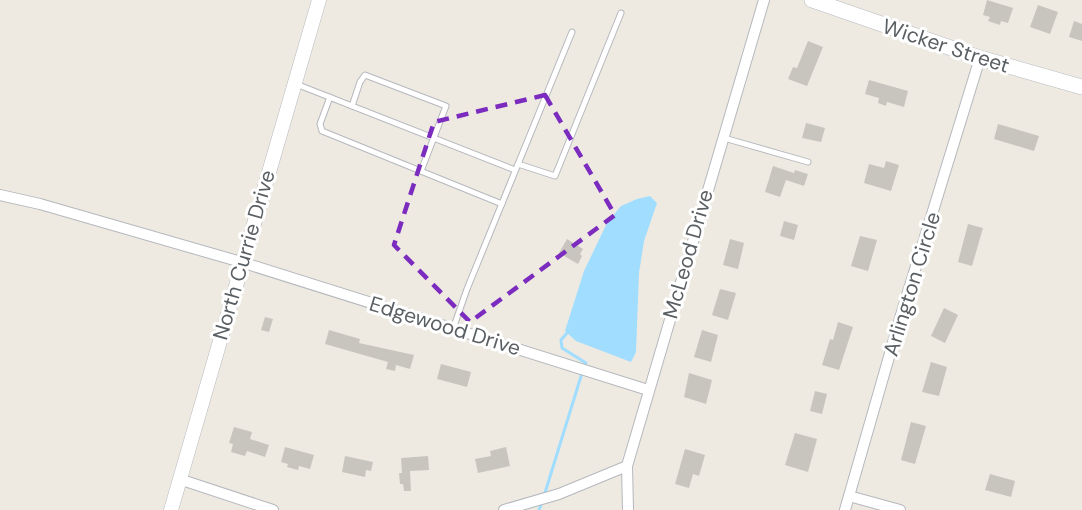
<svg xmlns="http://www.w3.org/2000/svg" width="1082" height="510" font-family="'DM Sans',sans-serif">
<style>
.water{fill:#a0ddff}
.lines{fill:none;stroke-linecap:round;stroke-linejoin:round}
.stream{stroke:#a0ddff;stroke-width:3}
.building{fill:#c8c5bf}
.service-casing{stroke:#b5b8bd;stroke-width:7}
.minor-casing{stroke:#b5b8bd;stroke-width:12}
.tertiary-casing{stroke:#b5b8bd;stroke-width:15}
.secondary-casing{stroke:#b5babf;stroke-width:16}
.service{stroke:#fff;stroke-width:5}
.minor{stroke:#fff;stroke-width:10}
.tertiary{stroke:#fff;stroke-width:14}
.secondary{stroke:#fff;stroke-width:15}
.marked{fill:none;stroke:#7b2cbf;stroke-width:4.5;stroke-dasharray:12 8;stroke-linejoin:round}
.labels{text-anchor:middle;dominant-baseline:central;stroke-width:6;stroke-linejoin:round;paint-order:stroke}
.street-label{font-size:21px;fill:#5a5f63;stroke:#fff}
</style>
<rect width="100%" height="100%" fill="#eeeae2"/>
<path class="water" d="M650 196 657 203 644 241 639 273 636 352 631 362 576 341 565 331 584 271 607 223 621 206 637 199Z"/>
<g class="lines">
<g class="stream">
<path d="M567 333 561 340 562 348 586 363 584 367"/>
<path d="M544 496 582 373"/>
<path d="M539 510 542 502"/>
</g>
</g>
<g class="building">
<path d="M987 0 1013 8 1008 23 1001 21 1000 25 988 21 990 17 983 15Z"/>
<path d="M1038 5 1058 12 1050 34 1030 27Z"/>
<path d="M1074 21 1082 24V41L1069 37Z"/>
<path d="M808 41 823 47 807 86 788 79 793 67 797 68Z"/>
<path d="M869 80 908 91 904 107 887 102 886 106 878 103 879 98 865 94Z"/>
<path d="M806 123 825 128 821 142 802 138Z"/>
<path d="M998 124 1039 136 1034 151 994 139Z"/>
<path d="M886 161 899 165 891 191 864 183 869 164 884 168Z"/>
<path d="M773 166 794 173 795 170 808 174 804 186 786 180 780 197 765 192Z"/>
<path d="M784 221 798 225 794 240 780 236Z"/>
<path d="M968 224 983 228 972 266 958 262Z"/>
<path d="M860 236 877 240 868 271 851 266Z"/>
<path d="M567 239 583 249 580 254 582 256 578 264 559 253Z"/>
<path d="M730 239 744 243 738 269 723 265Z"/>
<path d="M720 289 736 293 728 320 712 315Z"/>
<path d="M944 308 958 315 945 343 931 336Z"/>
<path d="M265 317 273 319 269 332 261 330Z"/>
<path d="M838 322 853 327 839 370 822 365 830 339 833 340Z"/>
<path d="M329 330 360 339 359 343 414 355 410 369 396 365 395 371 386 369 388 362 325 344Z"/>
<path d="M702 330 718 335 711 362 694 357Z"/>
<path d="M931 362 947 367 939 396 922 392Z"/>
<path d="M441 364 471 372 467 387 437 379Z"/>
<path d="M689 373 712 380 706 404 684 397Z"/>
<path d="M815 391 827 394 822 414 810 411Z"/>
<path d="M911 422 926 426 915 464 901 460Z"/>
<path d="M234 427 252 432 250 439 269 445 265 457 247 451 245 456 231 452 233 444 229 443Z"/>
<path d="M795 433 817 439 808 472 785 465Z"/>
<path d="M285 447 314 455 310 469 299 466 298 470 287 467 288 464 281 462Z"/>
<path d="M506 447 510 466 478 473 475 459 491 456 490 451Z"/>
<path d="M685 449 705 455 699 476 693 474 689 488 675 484Z"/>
<path d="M345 456 373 462 371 471 366 470 365 477 342 472Z"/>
<path d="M428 456 429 470 410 471 411 491H404L403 484H400L399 473H402L401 458Z"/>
<path d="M990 474 1015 481 1011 497 985 490Z"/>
</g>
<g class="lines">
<g class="service-casing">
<g id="service">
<path d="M296 84 515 170"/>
<path d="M330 97 320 124 322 131 502 204"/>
<path d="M352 106 360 82 365 75 446 106 421 171"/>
<path d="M724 138 808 162"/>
<path d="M518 164 555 176 621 13"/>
<path d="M453 329 467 289 572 32"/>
</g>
</g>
<g class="minor-casing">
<g id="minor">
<path d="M0 195 40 204 241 262 648 390"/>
<path d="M179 479 273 510"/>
<path d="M849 496 900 510"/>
<path d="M504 510 559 494 627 466"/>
<path d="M628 510 627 466 764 0"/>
<path d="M845 510 901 315 980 58"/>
</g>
</g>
<g class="tertiary-casing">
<path id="tertiary" d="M171 510 319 0"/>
</g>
<g class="secondary-casing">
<path id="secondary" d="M812 0 980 58 1082 87"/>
</g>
<use href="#service" class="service"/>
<use href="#minor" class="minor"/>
<use href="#tertiary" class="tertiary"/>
<use href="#secondary" class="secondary"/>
</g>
<path class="marked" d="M545 95 615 215 470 322 394 245 434 122Z"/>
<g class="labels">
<g class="street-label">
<text transform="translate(946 46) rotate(18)">Wicker Street</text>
<text transform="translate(688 254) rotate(-74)">McLeod Drive</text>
<text transform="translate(244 255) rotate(-74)">North Currie Drive</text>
<text transform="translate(912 284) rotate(-73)">Arlington Circle</text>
<text transform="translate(445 326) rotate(17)">Edgewood Drive</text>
</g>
</g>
</svg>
